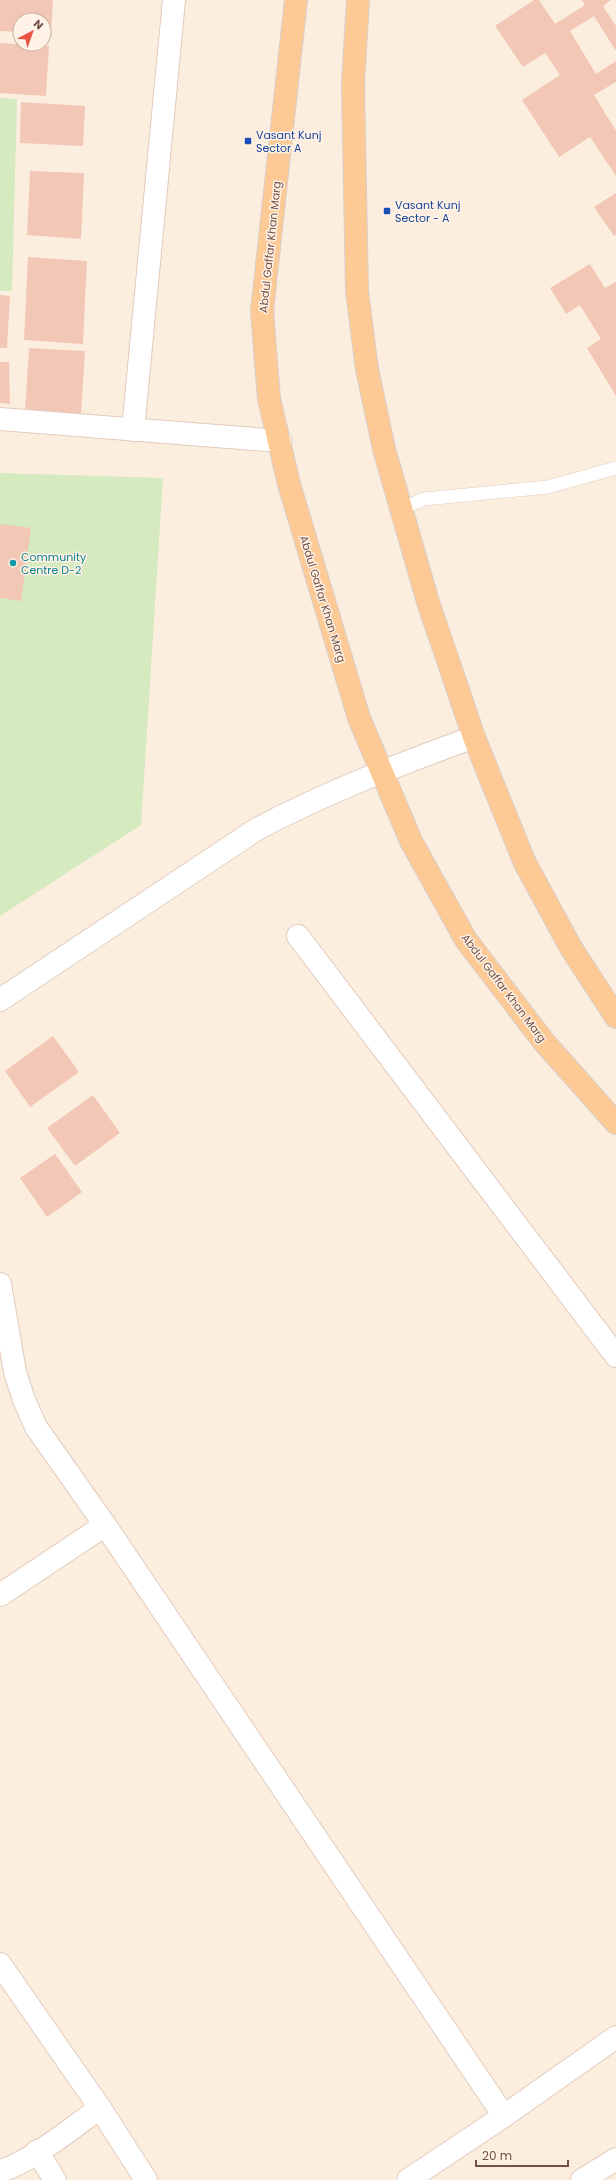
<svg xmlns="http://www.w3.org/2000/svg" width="616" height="2180" font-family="Poppins,sans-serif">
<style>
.green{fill:#d5eabe}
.building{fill:#f2c7b6}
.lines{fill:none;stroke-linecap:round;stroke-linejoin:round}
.service-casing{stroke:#e2cbbe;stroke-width:14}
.minor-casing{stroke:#e2cbbe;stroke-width:24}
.primary-casing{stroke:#d8cecb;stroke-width:24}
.service{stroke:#fff;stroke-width:13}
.minor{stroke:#fff;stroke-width:22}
.primary{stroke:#fdca96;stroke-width:22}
.transit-dot{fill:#1a4fb4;stroke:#fff2e6;stroke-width:1.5}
.culture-dot{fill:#0f9aa8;stroke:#fff2e6;stroke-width:1.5}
.labels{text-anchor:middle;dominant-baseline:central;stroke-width:3;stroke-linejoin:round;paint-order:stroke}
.transit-label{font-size:11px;fill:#164399;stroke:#fff2e6;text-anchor:start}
.street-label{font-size:11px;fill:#735147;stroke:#fff2e6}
.culture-label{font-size:11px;fill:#0d838f;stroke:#fff2e6;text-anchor:start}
</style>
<rect width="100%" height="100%" fill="#fceedf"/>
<g class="green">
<path d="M0 98 17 99 12 291H0Z"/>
<path d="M0 473 163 478 141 825 0 916Z"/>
</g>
<g class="building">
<path d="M0 0H53L51 33H44V20H20V32L0 31Z"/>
<path d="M534 0H539L555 24 585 5 582 0H611L603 6 616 26V51L594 16 570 31 596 74 616 61V82L594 95 616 131V176L590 137 559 157 522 100 560 75 545 53 523 67 495 26Z"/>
<path d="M0 43 49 46 46 96 0 93Z"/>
<path d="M21 102 85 106 83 146 20 143Z"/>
<path d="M30 171 84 173 81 239 27 235Z"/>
<path d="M616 193V235L614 236 594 207Z"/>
<path d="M28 257 87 261 83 344 24 340Z"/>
<path d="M590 264 605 288 616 282V396L587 348 601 339 580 305 566 314 550 288Z"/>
<path d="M0 295 10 296 7 348H0Z"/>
<path d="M29 348 85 351 81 414 25 410Z"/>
<path d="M0 362H9L10 404 0 403Z"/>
<path d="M0 524 31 528 21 601 0 598Z"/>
<path d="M53 1036 79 1072 30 1107 5 1071Z"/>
<path d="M93 1095 120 1133 75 1166 47 1128Z"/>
<path d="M55 1154 82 1192 47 1217 20 1178Z"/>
</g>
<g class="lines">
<g class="service-casing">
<path id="service" d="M401 509 424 499 548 487 616 468"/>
</g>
<g class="minor-casing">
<g id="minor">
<path d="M0 419 280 441"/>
<path d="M133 430 174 0"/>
<path d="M298 936 616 1356"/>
<path d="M0 1000 257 829C327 792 400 764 474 737"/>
<path d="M0 1284 15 1372 24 1400 36 1427 105 1525 504 2116"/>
<path d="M0 1595 105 1525"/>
<path d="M0 1964 100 2108 146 2180"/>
<path d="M37 2151 55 2180"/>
<path d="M0 2171C31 2162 73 2127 100 2108"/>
<path d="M408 2180 504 2116 616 2037"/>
<path d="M582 2180 616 2159"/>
</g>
</g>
<g class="primary-casing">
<g id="primary">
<path d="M296 0 262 311 269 399 289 484 359 718 411 841 466 940 544 1042 616 1123"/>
<path d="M358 0 353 84 357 291 367 369 384 449 428 602 474 737 494 787 525 863 571 948 616 1017"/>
</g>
</g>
<use href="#service" class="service"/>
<use href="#minor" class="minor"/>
<use href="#primary" class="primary"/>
</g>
<g class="transit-dot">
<rect x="244" y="137" width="8" height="8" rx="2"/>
<rect x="383" y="207" width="8" height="8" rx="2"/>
</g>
<circle class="culture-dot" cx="13" cy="563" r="4"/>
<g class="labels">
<g class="transit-label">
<text x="256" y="135">Vasant Kunj<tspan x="256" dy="13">Sector A</tspan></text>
<text x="395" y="205">Vasant Kunj<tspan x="395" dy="13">Sector - A</tspan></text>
</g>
<g class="street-label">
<text transform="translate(270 247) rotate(-84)">Abdul Gaffar Khan Marg</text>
<text transform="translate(323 599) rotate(73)">Abdul Gaffar Khan Marg</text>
<text transform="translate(504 988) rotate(53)">Abdul Gaffar Khan Marg</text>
</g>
<g class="culture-label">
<text x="21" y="557">Community<tspan x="21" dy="13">Centre D-2</tspan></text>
</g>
</g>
<g transform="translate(32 32) rotate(41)"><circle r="19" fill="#fff2e6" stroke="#c7b2a6"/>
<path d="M0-3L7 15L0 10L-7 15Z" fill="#ea5341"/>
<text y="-6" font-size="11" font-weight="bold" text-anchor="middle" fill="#735147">N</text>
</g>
<path d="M476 2160v6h92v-6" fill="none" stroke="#735147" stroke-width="2"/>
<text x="482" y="2160" font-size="12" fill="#735147" stroke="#fff2e6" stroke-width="3" paint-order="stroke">20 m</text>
</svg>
